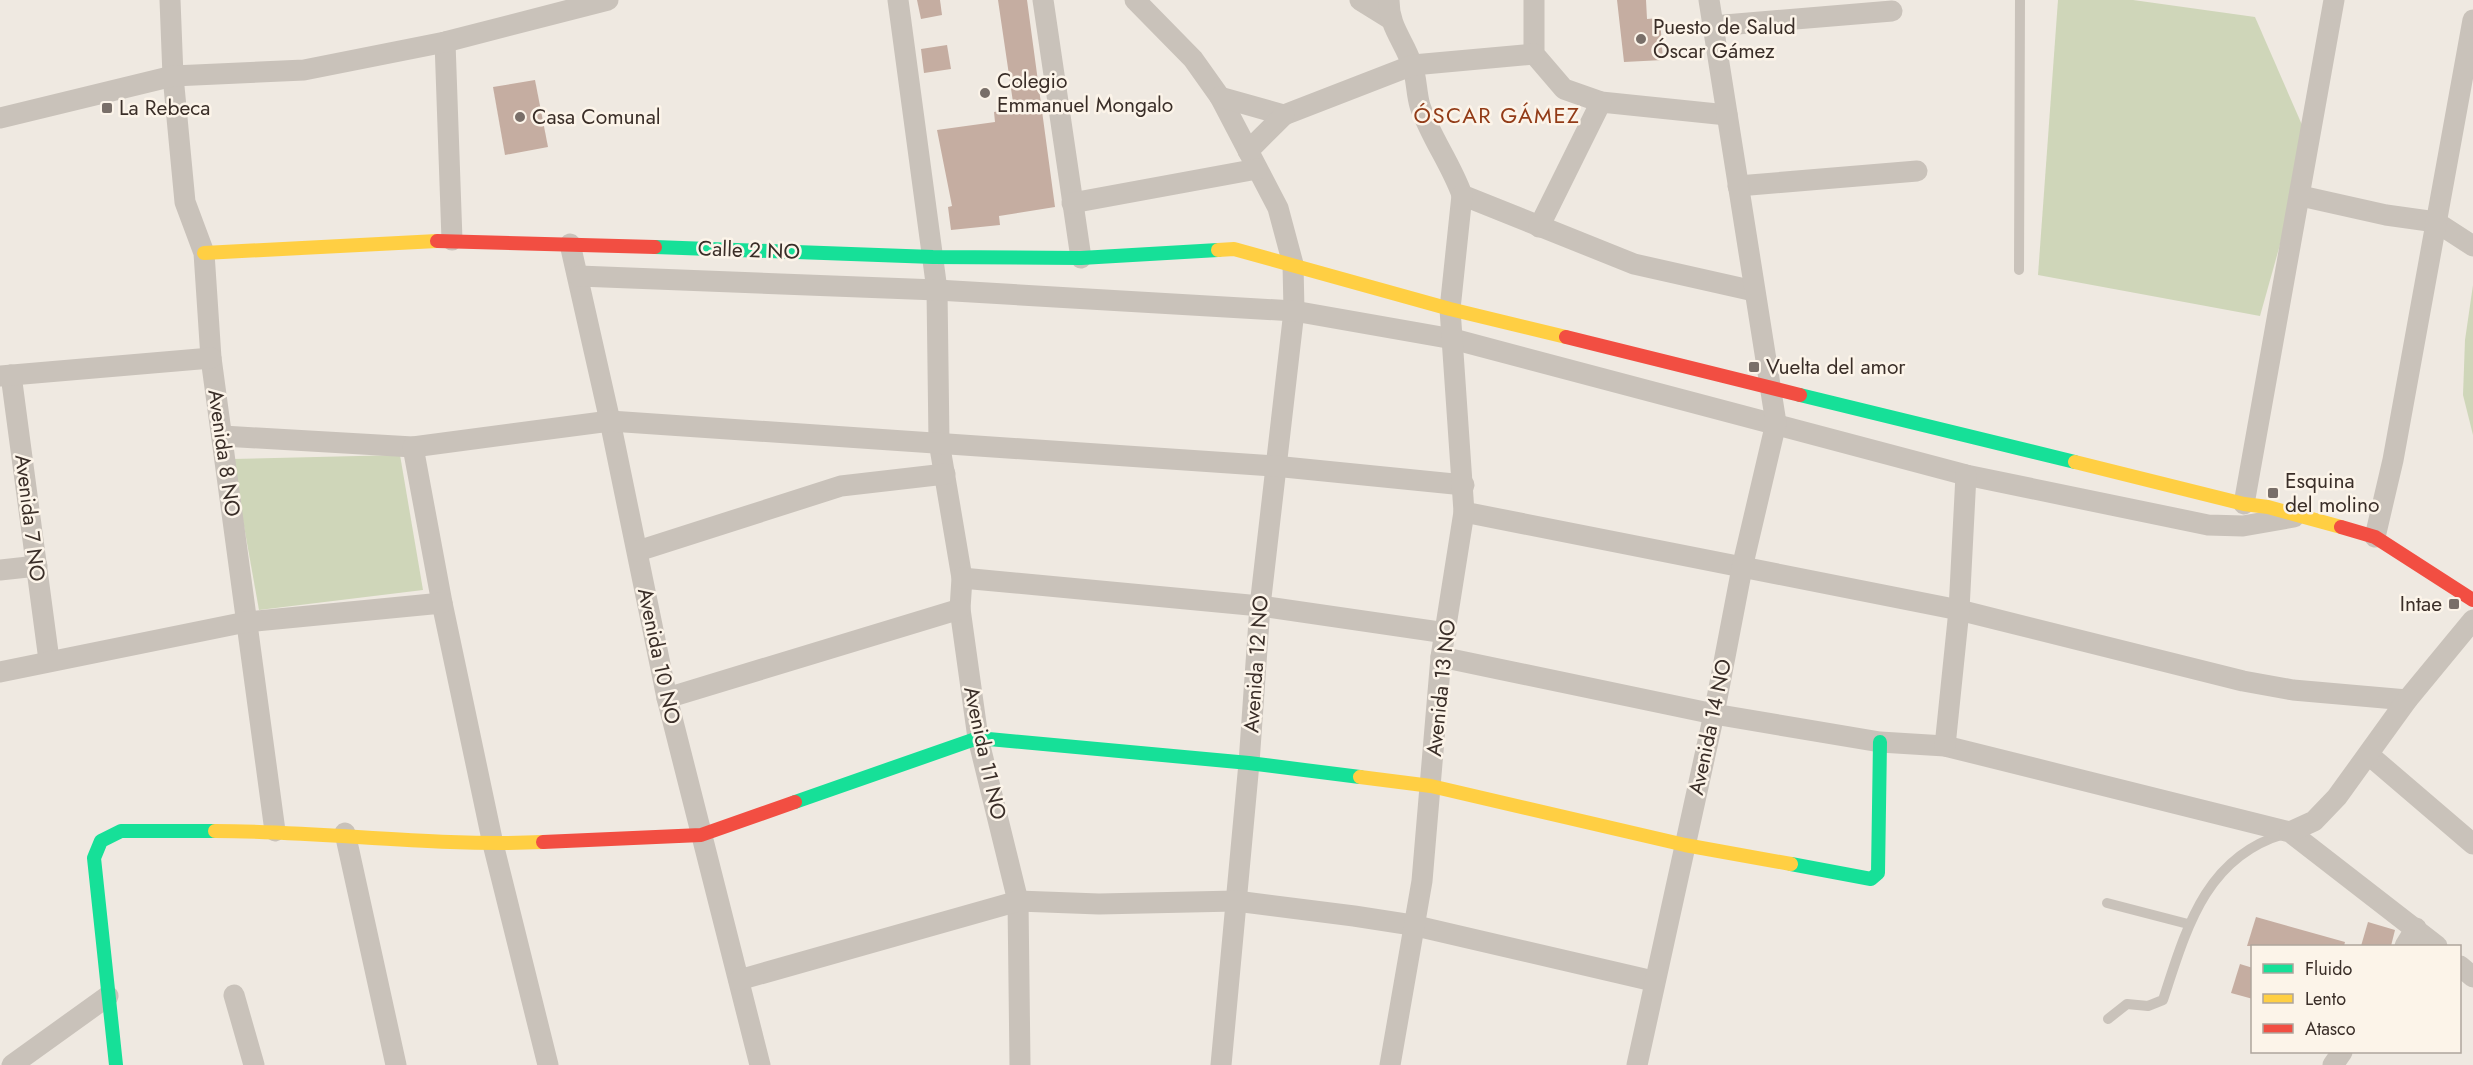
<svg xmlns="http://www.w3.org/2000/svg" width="2473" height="1065" font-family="Jost,sans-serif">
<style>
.green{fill:#cfd6b9}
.building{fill:#c5ada1}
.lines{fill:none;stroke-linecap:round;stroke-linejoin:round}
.lane{stroke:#c9c2ba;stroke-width:10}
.street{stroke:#c9c2ba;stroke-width:21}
.fast{stroke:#16e098;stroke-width:14}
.slow{stroke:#ffcf43;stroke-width:14}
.jam{stroke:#f24e42;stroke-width:14}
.poi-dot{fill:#796f69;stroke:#fcf4e9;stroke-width:2}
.labels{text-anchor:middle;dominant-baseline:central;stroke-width:5;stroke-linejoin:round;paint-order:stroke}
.poi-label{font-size:21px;fill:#3a2e28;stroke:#fcf4e9;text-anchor:start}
.street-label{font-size:21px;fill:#3a2e28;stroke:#fcf4e9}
.neighbourhood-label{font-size:22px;letter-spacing:1.5px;fill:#923b17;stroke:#fcf4e9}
</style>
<rect width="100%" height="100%" fill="#efe9e1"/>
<g class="green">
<path d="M2058 0H2133L2255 17 2309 141 2260 316 2038 275Z"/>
<path d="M2473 285V435L2463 395 2465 340Z"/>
<path d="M400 455 423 590 259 610 232 459Z"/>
</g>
<g class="building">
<path d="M917 0H940L942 15 921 19Z"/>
<path d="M998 0H1027L1055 207 999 216 1000 225 951 230 948 207 952 206 937 130 995 122 994 112 1014 109Z"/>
<path d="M1617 0H1646L1647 19 1660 18 1663 60 1624 62Z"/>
<path d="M947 45 951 69 924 73 921 49Z"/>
<path d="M535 80 548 147 505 155 493 87Z"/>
<path d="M2256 917 2345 942 2344 946H2247Z"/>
<path d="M2368 922 2395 930 2391 946H2361Z"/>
<path d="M2240 964 2253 968V999L2231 993Z"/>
</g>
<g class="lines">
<g class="lane">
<path d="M2019 270 2020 0"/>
<path d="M2107 903 2188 924"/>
<path d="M2108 1019 2127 1004 2148 1006 2163 1000C2186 930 2205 857 2284 834"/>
</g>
<g class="street">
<path d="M170 0 173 76 185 202 204 253 211 358 275 831"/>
<path d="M898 0 937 290 939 442 962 578 960 609 978 738 1018 901 1020 1065"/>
<path d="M1043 0 1081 258"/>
<path d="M1135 0 1193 59 1220 97 1278 208 1293 264 1294 311 1260 606 1249 763 1221 1065"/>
<path d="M1360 0 1389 18"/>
<path d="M1389 0C1389 28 1404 40 1412 65 1417 78 1416 93 1420 106 1431 138 1451 164 1462 195L1634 264 1754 291"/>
<path d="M1534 0V54L1564 89 1601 102 1727 115"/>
<path d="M1713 26 1892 11"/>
<path d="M445 42 452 240"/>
<path d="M1220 97 1284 115 1413 65 1534 54"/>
<path d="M0 118 173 76 304 70 445 42 608 0"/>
<path d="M1248 151 1284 115"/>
<path d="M1738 186 1917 171"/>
<path d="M2301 196 2386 215 2436 222 2473 246"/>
<path d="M1072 203 1257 169"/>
<path d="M1539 227 1601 102"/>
<path d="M570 244 610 421 667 698 760 1065"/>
<path d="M579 276 937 290 1294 311 1453 339 1966 475 2208 525 2243 526 2294 517"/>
<path d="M11 375 49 660"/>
<path d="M0 376 211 358"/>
<path d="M223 436 413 447 610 421 1274 466 1464 485"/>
<path d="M413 447 442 603 493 844 548 1065"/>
<path d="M2244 504 2334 0"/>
<path d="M1464 512 1959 610 2243 681 2293 690 2407 700"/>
<path d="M2375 537 2393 460 2473 20"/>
<path d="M638 551 841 486 945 474"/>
<path d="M0 570 37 566"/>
<path d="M962 578 1260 606 1446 633"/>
<path d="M1441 657 1714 714 1880 742 1945 746 2290 832 2437 946"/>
<path d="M0 672 246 622 442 603"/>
<path d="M667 698 960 609"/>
<path d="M1945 746 1959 610 1966 475"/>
<path d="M2369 755 2473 844"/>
<path d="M2290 832 2314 821 2337 797 2407 700 2473 620"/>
<path d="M345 833 396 1065"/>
<path d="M2405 946 2416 928"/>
<path d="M2460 966 2473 977"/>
<path d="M739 980 1018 901 1099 904 1236 901 1354 916 1412 925 1653 981"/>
<path d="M234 995 254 1065"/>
<path d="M12 1065 108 996"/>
<path d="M1390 1065 1422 881 1441 657 1464 512 1450 309 1462 195"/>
<path d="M1637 1065 1714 714 1742 568 1776 423 1709 0"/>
<path d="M2333 1065 2342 1052"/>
</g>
<g class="fast">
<path d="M655 247 933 257 1081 258 1218 250"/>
<path d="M1800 395 2075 462"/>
<path d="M795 802 978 738 1249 763 1360 777"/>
<path d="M1791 864 1871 879 1878 873 1880 742"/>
<path d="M116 1065 94 858 101 841 121 831H215"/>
</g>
<g class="slow">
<path d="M1218 250 1234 249 1450 309 1566 337"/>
<path d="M204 253 437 241"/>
<path d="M2075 462 2244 504 2268 507 2341 527"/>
<path d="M1360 777 1431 786 1685 845 1791 864"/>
<path d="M215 831C325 831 434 847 543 842"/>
</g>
<g class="jam">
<path d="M437 241 655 247"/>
<path d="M1566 337 1800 395"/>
<path d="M2341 527 2375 537 2473 600"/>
<path d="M543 842 701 835 795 802"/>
</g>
</g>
<g class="poi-dot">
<circle cx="1641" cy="39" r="6"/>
<circle cx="985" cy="93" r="6"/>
<rect x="101" y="102" width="12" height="12" rx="3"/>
<circle cx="520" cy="117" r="6"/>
<rect x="1748" y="361" width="12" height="12" rx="3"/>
<rect x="2267" y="487" width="12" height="12" rx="3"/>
<rect x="2448" y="598" width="12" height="12" rx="3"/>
</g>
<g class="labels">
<g class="poi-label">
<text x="1653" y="27">Puesto de Salud<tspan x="1653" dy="24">Óscar Gámez</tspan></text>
<text x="997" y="81">Colegio<tspan x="997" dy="24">Emmanuel Mongalo</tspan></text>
<text x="119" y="108">La Rebeca</text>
<text x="532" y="117">Casa Comunal</text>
<text x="1766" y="367">Vuelta del amor</text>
<text x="2285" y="481">Esquina<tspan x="2285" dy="24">del molino</tspan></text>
<text x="2442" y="604" text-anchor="end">Intae</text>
</g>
<g class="street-label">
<text transform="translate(749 250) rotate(2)">Calle 2 NO</text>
<text transform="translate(224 453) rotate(82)">Avenida 8 NO</text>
<text transform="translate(30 518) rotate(83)">Avenida 7 NO</text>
<text transform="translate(659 656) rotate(78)">Avenida 10 NO</text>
<text transform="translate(1256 664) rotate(-86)">Avenida 12 NO</text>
<text transform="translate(1441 688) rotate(-84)">Avenida 13 NO</text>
<text transform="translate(1710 727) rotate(-78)">Avenida 14 NO</text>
<text transform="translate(985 753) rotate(78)">Avenida 11 NO</text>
</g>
<g class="neighbourhood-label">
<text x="1497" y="115">ÓSCAR GÁMEZ</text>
</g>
</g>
<rect x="2251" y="945" width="210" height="108" fill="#fcf4e9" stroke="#aea59c" stroke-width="1.5"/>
<rect x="2263" y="964" width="30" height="9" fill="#16e098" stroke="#aea59c" stroke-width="1.5"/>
<text x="2305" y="975" font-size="18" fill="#3a2e28">Fluido</text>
<rect x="2263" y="994" width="30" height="9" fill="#ffcf43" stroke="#aea59c" stroke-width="1.5"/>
<text x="2305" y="1005" font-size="18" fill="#3a2e28">Lento</text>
<rect x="2263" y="1024" width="30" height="9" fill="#f24e42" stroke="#aea59c" stroke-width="1.5"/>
<text x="2305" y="1035" font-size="18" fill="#3a2e28">Atasco</text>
</svg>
